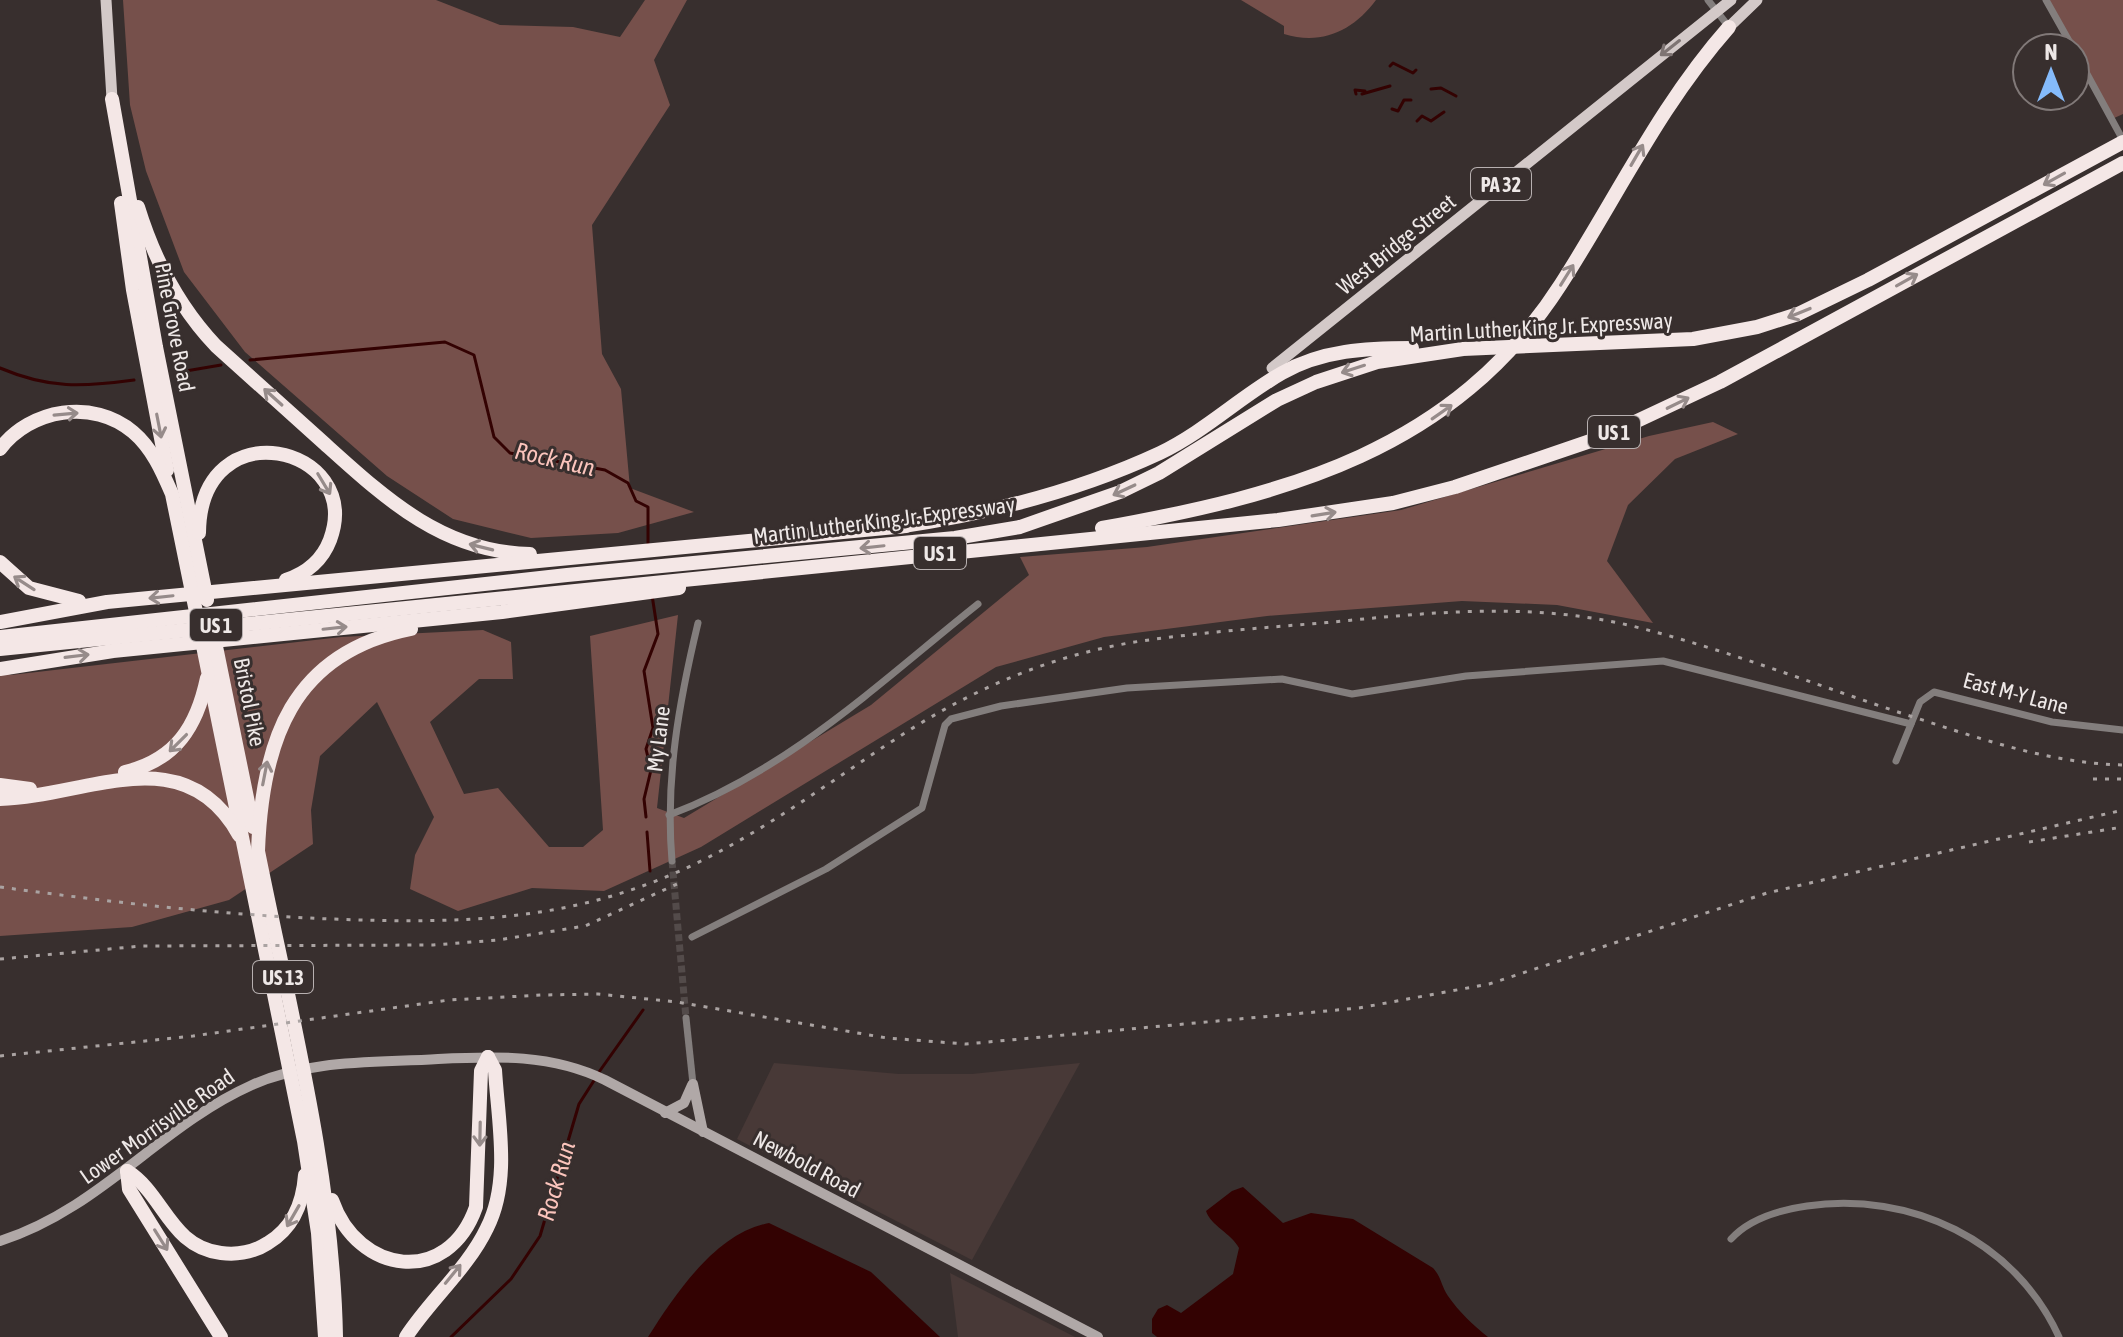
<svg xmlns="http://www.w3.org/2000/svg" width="2123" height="1337" font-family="'Asap Condensed',sans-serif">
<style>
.built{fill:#483937}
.green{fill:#76504b}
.water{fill:#330202}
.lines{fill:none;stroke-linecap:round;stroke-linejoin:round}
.stream{stroke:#330202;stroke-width:3}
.street-tunnel{stroke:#534b4a;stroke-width:7;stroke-dasharray:7 3.5;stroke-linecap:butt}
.street{stroke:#837e7d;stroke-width:7}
.secondary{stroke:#b0a8a7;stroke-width:10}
.primary{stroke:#d3c9c8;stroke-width:11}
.highway{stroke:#f4e7e6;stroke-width:14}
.rail{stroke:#aaa3a2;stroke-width:3;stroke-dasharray:4 8;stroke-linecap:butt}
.oneway{stroke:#7e7473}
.oneway2{stroke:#968b8a}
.labels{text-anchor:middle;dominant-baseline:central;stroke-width:6;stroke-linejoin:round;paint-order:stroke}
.shield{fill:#382f2e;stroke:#b7b0b0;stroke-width:2}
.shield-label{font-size:20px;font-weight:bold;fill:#eee8e7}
.street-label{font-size:22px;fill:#eee8e7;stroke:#382f2e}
.water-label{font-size:24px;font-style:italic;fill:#fbc4bc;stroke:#382f2e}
</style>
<rect width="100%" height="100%" fill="#382f2e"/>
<g class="built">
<path d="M774 1063 899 1074H972L1080 1063 972 1260 737 1139Z"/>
<path d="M950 1273 1075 1337H958Z"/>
</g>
<g class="green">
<path d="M123 0H436L500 25 573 27 620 37 645 0H687L654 60 670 105 592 225 602 354 621 389 630 488 694 512 618 533 531 538 453 519 387 476 245 352 184 272 146 171 130 105Z"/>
<path d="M1241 0H1376C1354 30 1322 46 1284 34V26Z"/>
<path d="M2046 0H2123V114L2112 119Z"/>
<path d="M1713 422 1738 434 1675 459 1628 505 1607 561 1653 623 1557 605 1462 601 1267 616 1104 637 996 667 701 847 604 891 532 888 458 911 410 889 415 855 434 817 377 702 320 756 311 810 313 844 229 900 132 927 0 936V670L11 675 341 637 483 630 511 642 513 679H479L430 722 464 794 498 788 549 847H583L603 830 590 636 678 615 657 808 684 818 871 705 1029 575 1020 557 1147 547 1401 510 1649 436Z"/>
</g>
<g class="water">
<path d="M1243 1187 1283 1223 1311 1213 1353 1219 1433 1268C1442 1278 1441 1286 1448 1296 1459 1312 1473 1325 1488 1337H1157L1152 1333V1319L1158 1309 1167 1305 1181 1313 1233 1274 1239 1248C1231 1233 1211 1226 1206 1211L1232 1191Z"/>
<path d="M769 1223 871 1272 940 1337H648C676 1293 716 1233 769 1223Z"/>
</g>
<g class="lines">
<g class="stream">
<path d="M1390 66 1393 63 1413 73 1416 70"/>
<path d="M1431 89 1441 88 1456 96"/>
<path d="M1356 94 1355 90 1365 91"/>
<path d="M1362 94 1390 86"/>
<path d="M1392 109 1398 111 1404 100H1411"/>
<path d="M1417 121 1422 116 1431 121 1444 112"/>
<path d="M250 360 445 342 474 355 494 437 510 453 605 470 628 483 636 501 648 507V548"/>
<path d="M0 368C49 389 83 387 134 380"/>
<path d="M180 372 221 365"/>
<path d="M646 817 644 799 651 770 646 749 653 728 644 671 658 634 652 595"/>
<path d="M647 832 650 871"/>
<path d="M599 1072 643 1010"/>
<path d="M451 1337 511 1279 540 1236 579 1104 595 1079"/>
</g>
<path class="street-tunnel" d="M672 861 686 1018"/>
<g class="street">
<path d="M1708 0 1729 27"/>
<path d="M2046 0 2073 48"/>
<path d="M2075 52 2123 140"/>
<path d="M1896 761 1920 702 1934 692 2052 722 2123 730"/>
<path d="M669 815C789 770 880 682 978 604"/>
<path d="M672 861C665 779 679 702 698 623"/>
<path d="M692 937 826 869 922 808 945 725 951 719 1001 706 1127 688 1282 679 1352 694 1466 676 1663 661 1911 724"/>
<path d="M686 1018 693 1084"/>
<path d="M1731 1239C1750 1218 1779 1210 1807 1206 1910 1191 2015 1240 2059 1337"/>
</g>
<g class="secondary">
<path d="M693 1084 703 1132"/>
<path d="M665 1113 684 1103 692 1085"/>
<path d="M0 1241C100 1209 160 1126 252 1085 309 1059 377 1063 438 1059 496 1056 552 1054 605 1080L1098 1337"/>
</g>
<g class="primary">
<path d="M106 0 112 99"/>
<path d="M1729 27 1757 0"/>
<path d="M1272 368 1731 0"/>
</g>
<g class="highway">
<path d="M112 99 156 347 207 600"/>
<path d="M121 203 133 290 167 470"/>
<path d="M138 207C154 259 178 306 216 346 253 379 289 412 325 444 386 499 443 552 530 554"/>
<path d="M0 449C30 409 93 398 133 432 152 448 162 471 172 494L304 1141 318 1233 325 1337"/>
<path d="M897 527C988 514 1076 492 1160 453 1204 432 1240 397 1282 373 1322 350 1367 348 1412 348"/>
<path d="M1102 528C1286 495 1454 451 1561 284 1617 197 1660 105 1729 27"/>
<path d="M199 533C200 407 365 445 330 540 322 561 307 573 286 580"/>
<path d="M0 562 29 588 79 601"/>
<path d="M0 622 107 602 906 526"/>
<path d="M213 632 253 827"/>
<path d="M0 637 567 575 955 538 1020 527 1120 492 1159 473 1277 400 1316 382 1377 362 1463 349 1693 339 1757 327 1798 314 1868 280 2123 142"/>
<path d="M0 649 1278 520 1393 503 1455 487 1605 436 1720 382 2123 163"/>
<path d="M0 669 113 651 502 612 679 588"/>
<path d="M125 772C176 760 197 726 207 678"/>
<path d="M0 785 30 789"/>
<path d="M0 799C86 797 184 736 239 835"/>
<path d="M127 1171C164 1194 170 1247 221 1253 237 1255 254 1252 268 1243 293 1228 303 1203 305 1175"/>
<path d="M127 1171 129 1189 221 1337"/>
<path d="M332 1200C358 1275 448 1287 476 1207L481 1071 488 1057"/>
<path d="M336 1337C333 1173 290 1011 258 851 262 742 291 653 411 629"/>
<path d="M406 1337C430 1300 468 1268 487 1228 511 1181 498 1121 495 1070L488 1057"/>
</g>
<g class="rail">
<path d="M2093 779H2123"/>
<path d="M2029 842 2123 827"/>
<path d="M0 887C110 902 221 915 332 919 465 924 578 922 701 861 774 825 839 775 908 731 984 683 1066 650 1156 639 1215 631 1274 627 1333 622 1433 612 1533 602 1632 626 1725 649 1816 685 1907 715 1979 738 2047 763 2123 765"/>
<path d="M0 959 142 946 433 945 498 940 585 926 677 884"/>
<path d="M0 1056 193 1036 449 1000 542 995 598 994 677 1002 887 1038 966 1044 1359 1008 1489 984 1767 893 2123 810"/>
</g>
</g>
<defs><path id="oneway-shaft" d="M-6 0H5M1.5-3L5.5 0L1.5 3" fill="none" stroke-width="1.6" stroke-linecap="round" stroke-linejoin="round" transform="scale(2)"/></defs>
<use class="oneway" href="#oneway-shaft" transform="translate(1670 48) rotate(142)"/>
<g class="oneway2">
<use href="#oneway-shaft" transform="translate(1637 155) rotate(-60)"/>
<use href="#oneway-shaft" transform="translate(2054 179) rotate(151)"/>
<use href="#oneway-shaft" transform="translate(1567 275) rotate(-58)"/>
<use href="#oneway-shaft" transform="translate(1907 280) rotate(-29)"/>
<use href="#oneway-shaft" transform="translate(1799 313) rotate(158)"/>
<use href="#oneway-shaft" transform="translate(1353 369) rotate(162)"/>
<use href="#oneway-shaft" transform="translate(273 397) rotate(-138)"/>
<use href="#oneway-shaft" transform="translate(1678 403) rotate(-26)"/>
<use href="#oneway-shaft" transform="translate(1442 412) rotate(-35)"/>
<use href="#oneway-shaft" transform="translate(66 414) rotate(-5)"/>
<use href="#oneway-shaft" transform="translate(159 426) rotate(79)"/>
<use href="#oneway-shaft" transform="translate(324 484) rotate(59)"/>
<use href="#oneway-shaft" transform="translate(1124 490) rotate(155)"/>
<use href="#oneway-shaft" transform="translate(1324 514) rotate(-9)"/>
<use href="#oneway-shaft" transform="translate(481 547) rotate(-166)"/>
<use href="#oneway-shaft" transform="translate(872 547) rotate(174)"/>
<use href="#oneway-shaft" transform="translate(24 583) rotate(-147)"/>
<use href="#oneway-shaft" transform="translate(161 597) rotate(174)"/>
<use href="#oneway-shaft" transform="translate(335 628) rotate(-6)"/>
<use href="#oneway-shaft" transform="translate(77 656) rotate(-7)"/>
<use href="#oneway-shaft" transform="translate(178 743) rotate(135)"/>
<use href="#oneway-shaft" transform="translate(265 773) rotate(-79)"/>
<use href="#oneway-shaft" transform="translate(480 1134) rotate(91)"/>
<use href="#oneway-shaft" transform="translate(293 1216) rotate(120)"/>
<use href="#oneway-shaft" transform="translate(161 1240) rotate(58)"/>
<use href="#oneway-shaft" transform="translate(453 1274) rotate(-51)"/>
</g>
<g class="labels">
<g class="shield">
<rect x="1471" y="168" width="60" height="32" rx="6"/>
<rect x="1588" y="416" width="52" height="32" rx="6"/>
<rect x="914" y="537" width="52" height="32" rx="6"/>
<rect x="190" y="609" width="52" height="32" rx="6"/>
<rect x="253" y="961" width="60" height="32" rx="6"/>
</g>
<g class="shield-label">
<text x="1501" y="184">PA 32</text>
<text x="1614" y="432">US 1</text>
<text x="940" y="553">US 1</text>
<text x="216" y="625">US 1</text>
<text x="283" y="977">US 13</text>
</g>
<g class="street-label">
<text transform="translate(1396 244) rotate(-39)">West Bridge Street</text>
<text transform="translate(175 327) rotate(79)">Pine Grove Road</text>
<text transform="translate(1541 327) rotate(-3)">Martin Luther King Jr. Expressway</text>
<text transform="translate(884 520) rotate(-7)">Martin Luther King Jr. Expressway</text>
<text transform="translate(2016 693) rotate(15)">East M-Y Lane</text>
<text transform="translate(250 702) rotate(79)">Bristol Pike</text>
<text transform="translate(658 739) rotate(-83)">My Lane</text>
<text transform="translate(157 1126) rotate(-35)">Lower Morrisville Road</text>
<text transform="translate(807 1164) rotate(28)">Newbold Road</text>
</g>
<g class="water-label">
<text transform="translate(555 459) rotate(13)">Rock Run</text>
<text transform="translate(556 1181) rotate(-74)">Rock Run</text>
</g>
</g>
<g transform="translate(2051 72)"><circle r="38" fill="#382f2e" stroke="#817978" stroke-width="2"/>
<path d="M0-6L14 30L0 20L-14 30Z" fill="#85bbfb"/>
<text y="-12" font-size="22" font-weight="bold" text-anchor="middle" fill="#eee8e7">N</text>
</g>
</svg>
